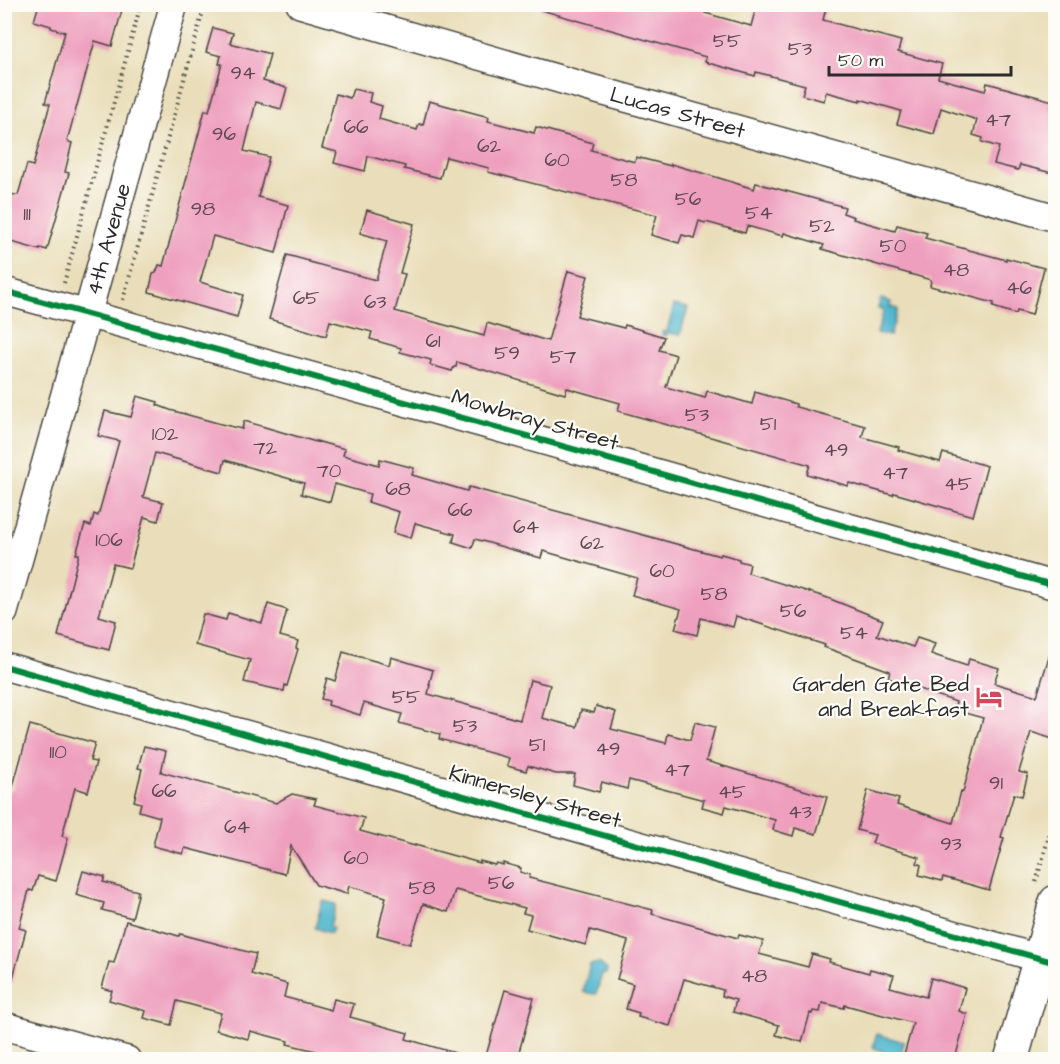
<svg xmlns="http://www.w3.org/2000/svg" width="1060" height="1064" font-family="'Architects Daughter',sans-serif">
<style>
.water{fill:#4fb6cd;stroke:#3d707c;stroke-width:1.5}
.building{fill:#ee9fbd}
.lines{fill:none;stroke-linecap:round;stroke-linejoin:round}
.minor-casing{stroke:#484640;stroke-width:30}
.tertiary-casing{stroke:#484640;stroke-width:36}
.path{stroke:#484640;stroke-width:4;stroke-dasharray:1.5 4.5;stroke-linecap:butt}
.minor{stroke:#fff;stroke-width:27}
.tertiary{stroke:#fff;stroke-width:33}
.cycleway-casing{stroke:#fdfcf7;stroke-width:10}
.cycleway{stroke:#00873e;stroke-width:6}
.labels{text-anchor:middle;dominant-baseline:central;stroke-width:4.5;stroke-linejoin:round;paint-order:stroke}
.number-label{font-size:20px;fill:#5c4850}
.street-label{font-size:22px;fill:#2b2b2b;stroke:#fdfcf7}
.poi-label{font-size:22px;fill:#2b2b2b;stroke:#fdfcf7;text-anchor:end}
</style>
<rect width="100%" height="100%" fill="#fdfcf7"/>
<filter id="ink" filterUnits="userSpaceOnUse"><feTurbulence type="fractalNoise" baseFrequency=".0167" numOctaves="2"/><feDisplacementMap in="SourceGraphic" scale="12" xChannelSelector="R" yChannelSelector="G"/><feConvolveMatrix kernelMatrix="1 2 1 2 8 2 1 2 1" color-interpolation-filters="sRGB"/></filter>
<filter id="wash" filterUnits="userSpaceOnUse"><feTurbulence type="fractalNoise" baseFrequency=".008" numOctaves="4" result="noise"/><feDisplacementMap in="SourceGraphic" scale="24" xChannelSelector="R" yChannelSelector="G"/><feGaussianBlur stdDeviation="1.35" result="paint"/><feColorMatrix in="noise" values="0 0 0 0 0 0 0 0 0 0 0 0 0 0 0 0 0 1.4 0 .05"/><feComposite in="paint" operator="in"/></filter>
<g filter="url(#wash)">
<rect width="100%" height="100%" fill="#e9deb9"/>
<g class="water">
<path d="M881 299 891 302 890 307 898 309 890 336 877 333 884 310 878 308Z"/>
<path d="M674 305 688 308 680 335 669 333 665 336H663L662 332 667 331Z"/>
<path d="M324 901 335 904 336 905 330 926 333 928 331 933 315 928 322 902Z"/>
<path d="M599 963 607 970 606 974H602L596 994H594L583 992 590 965Z"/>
<path d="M877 1034 904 1042 900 1058H892L883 1051 874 1048 873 1046Z"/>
</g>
<g id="blocks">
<g class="building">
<path d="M39 4H102L122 10 112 46 95 41 67 141 72 143 65 172 69 173 47 250 40 248V250L4 240V194L18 195 27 164 33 166 50 104 45 103 65 32 51 28V26L34 21Z"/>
<path d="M542 4H707L705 13 751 26 757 4H773L789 9 791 4H827L823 20 901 41 898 52 942 64 938 78 985 91 987 83 1053 101 1051 108 1056 109V174L1020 165 1018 170 994 164 999 147 982 142 983 138 973 135 977 120 941 108 934 134 897 124 901 111 860 99V101L826 92 824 101 802 95 805 85 756 72 755 76 723 67 705 62 706 57 541 10Z"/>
<path d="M213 28 233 33 230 43 270 54 263 81 287 88 281 109 256 102 244 151 269 157 258 197 288 205 276 253 213 236 200 282 243 295 237 317 149 292 153 274 156 273 159 265 163 266 205 110 209 111 222 64H219L221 56 206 52Z"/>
<path d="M353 89 371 93 369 102 382 106 379 119 417 130 419 124 423 125 429 101 489 117 488 121 534 133 536 127 593 143 591 150 635 162 636 157 671 166V164L719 178 754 189 756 183 845 207 843 213 854 217 853 219 895 231 897 225 927 233 925 238 1006 260V258L1044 268 1032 315 1017 311 1016 314 993 307 994 303 930 286 931 280 822 249 824 245 784 233 783 236 747 226 745 233 706 222 705 223 699 221 694 238 682 235 679 243 651 235 657 215 488 172 489 168 446 157 440 178 404 169 405 166 368 156 365 171 334 163 337 152 322 148 336 94 350 98Z"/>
<path d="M367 210 414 224 400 273 405 274 395 311 484 336 487 323 548 341 568 271 588 276 577 316 624 328 625 325 664 337 659 350 676 355 666 387 705 398 707 391 752 404 755 392 796 404V407L865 426 862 437 899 447 898 450 940 462 943 453 987 466 973 516 894 493 893 495 849 483 848 486 807 474 810 465 618 411 620 403 567 388 565 394 457 362 456 367H454L452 371 430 365 431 360 400 352 401 348 370 339 372 332 330 321 326 336 269 319 287 255 309 261V262L376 280 387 241 360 233Z"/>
<path d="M137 396 158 402 157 405 170 410 221 424 242 429 244 421 316 442V441L345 449 343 455 379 465 380 459 414 468 412 475 467 491 469 487 720 556 721 554 739 559V561L750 564 748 573 825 597 883 620 877 635 913 647 917 638 935 644 931 654 967 666 969 659 999 668 994 683 1037 696 1051 650H1056V740L1031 732 1019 772 1028 774 1022 796 1014 794 1001 837 1004 838 989 890 943 877 942 881 919 875 921 865 917 863 919 857 872 843 875 835 857 830 868 790 899 799 897 805 953 823 961 791 963 792 983 718 954 710 956 702 888 678 890 671 824 647 825 645 736 616 733 627 701 618 697 635 675 629 681 609 632 595 637 578 543 551 541 558 475 539 472 548 453 542 455 534 415 523 411 538 393 533 399 512 368 502 370 494 335 484 330 502 301 494 304 483 225 460 222 472 155 453 143 497 163 502 158 521 144 517 130 568 113 564 99 616 116 621 109 650 58 636 79 554H76L85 524 91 526 94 514 98 516 119 441 98 436 105 411 131 417Z"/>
<path d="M268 604 287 610 280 636 298 641 296 648 298 649 287 686 285 685 284 691 244 682 250 660 195 645 203 614 226 620 228 613 262 623Z"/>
<path d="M343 652 389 665 391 657 433 670 429 685H430L428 694 520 720 530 680 550 685 542 718 577 727 581 710 594 713 596 706 616 712 611 729 666 743 668 734 690 740 695 722 715 727 706 761 827 797 816 834 795 828 793 836 773 830 775 820 726 806 724 813 702 807 704 800 629 780 627 789 602 782 599 792 573 785 575 774H556L528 766 526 771 507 766 509 758 439 739 440 734 399 723 402 714 364 703 360 715 328 705 329 701 321 699 327 678 335 681Z"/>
<path d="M30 725 95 743 90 761 96 762 88 792 75 788 62 836 68 838 56 881 38 876 33 891 29 890 19 928 26 930 11 985 4 984V808L10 789 12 790Z"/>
<path d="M144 746 166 751 161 772 276 803 292 794 316 799 314 805 364 818 360 831 415 846V845L480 863V861L495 865 496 863 503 865V863L521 868 520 872 530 875 529 878 653 910 652 914 738 938 739 935 763 941 759 954 808 967 812 954 830 959 829 962 869 973 870 969 894 975 890 987 926 997 931 978 965 988 959 1011 967 1014 955 1059H903L913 1023 845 1005 844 1008 822 1003 820 1012 813 1011 812 1014 810 1013 802 1042 776 1035 779 1025 733 1012 736 1000 722 996 723 990 684 979 670 1026 638 1017 639 1013 626 1009 633 984 617 979 628 941 590 930 586 945 527 929 531 915 523 913 525 908 455 890 448 912 423 904 410 944 377 935 386 897 349 886 347 894 316 885 291 846 285 874 185 848 183 854 153 846 160 817 139 811 141 803 134 801 142 769 138 768Z"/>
<path d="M83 871 105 877 103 882 138 891 137 895H138L132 918 102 910 104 903 76 895Z"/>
<path d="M126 921 179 936 180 934 256 954 251 974 287 984 284 997 331 1010 334 999 354 1004 350 1017 408 1033 406 1039 459 1054 458 1059H313L316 1051 287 1044 288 1041 250 1031 248 1039 216 1030 221 1013 177 1001 171 1025 144 1018 146 1011 109 1000 112 991 102 988 109 962 114 963Z"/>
<path d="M505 990 534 998 517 1059H485Z"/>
</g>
</g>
</g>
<g filter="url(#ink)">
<use href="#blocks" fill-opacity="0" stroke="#484640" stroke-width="1.5"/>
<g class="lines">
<g class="minor-casing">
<g id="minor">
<path id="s1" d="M300 4 590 88 1056 218"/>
<path d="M4 291 488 425 1056 586"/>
<path id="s2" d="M4 612 174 4"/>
<path d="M4 666 1056 963"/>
<path d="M4 1026 127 1060"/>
</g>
</g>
<g class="tertiary-casing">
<path id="tertiary" d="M1011 1060 1056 902"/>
</g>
<g class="path">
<path d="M64 283 141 4"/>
<path d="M123 300 205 4"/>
<path d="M1036 882 1056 811"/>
</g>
<use href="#minor" class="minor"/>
<use href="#tertiary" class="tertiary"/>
<g class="cycleway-casing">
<g id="cycleway">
<path d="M4 291 488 425 1056 586"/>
<path d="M4 666 1056 963"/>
</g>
</g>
<use href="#cycleway" class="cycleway"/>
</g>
</g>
<defs>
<g id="hotel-bare" transform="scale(2.07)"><path d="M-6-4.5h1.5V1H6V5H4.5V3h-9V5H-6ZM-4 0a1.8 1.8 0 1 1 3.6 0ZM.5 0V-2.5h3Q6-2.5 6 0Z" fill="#d1495b" stroke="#fdfcf7" stroke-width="2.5" paint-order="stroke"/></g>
</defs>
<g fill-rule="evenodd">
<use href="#hotel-bare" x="989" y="697"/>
</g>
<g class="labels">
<g class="number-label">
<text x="727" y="41">55</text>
<text x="800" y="49">53</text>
<text x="243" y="73">94</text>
<text x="998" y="120">47</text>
<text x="356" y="127">66</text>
<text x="224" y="134">96</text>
<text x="489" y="146">62</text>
<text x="557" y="160">60</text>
<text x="624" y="180">58</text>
<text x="688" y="199">56</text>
<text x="203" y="209">98</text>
<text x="759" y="213">54</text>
<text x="27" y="214">111</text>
<text x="822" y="226">52</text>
<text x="893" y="246">50</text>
<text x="956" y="270">48</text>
<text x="1019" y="288">46</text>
<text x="306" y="298">65</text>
<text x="375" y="302">63</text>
<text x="433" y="341">61</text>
<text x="507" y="353">59</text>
<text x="563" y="357">57</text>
<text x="697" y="415">53</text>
<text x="768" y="424">51</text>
<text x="165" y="434">102</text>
<text x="265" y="448">72</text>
<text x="836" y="450">49</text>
<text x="329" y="471">70</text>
<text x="895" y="473">47</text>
<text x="958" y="484">45</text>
<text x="398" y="489">68</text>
<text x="460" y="510">66</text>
<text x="526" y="527">64</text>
<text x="109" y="540">106</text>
<text x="592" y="543">62</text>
<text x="662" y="571">60</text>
<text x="714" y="594">58</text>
<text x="793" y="611">56</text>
<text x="854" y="633">54</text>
<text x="406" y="697">55</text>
<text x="465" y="726">53</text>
<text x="537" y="745">51</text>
<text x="608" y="749">49</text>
<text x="58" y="752">110</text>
<text x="677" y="770">47</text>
<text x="996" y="783">91</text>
<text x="164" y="791">66</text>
<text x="732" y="792">45</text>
<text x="800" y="812">43</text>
<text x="237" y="827">64</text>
<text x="951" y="844">93</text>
<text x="356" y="858">60</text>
<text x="501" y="883">56</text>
<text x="422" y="888">58</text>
<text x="754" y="976">48</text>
</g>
<g class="street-label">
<text stroke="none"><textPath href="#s1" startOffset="393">Lucas Street</textPath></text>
<text stroke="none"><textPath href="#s2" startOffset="387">4th Avenue</textPath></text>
<text transform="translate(535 420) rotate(16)">Mowbray Street</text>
<text transform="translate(535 797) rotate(16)">Kinnersley Street</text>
</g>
<g class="poi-label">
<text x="969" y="684">Garden Gate Bed<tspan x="969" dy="25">and Breakfast</tspan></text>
</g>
</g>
<rect width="1060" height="1064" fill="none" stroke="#fdfcf7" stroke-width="24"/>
<path d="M829 66v9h182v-9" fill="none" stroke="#2b2b2b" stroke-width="3"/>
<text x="838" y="66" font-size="18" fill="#2b2b2b" stroke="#fdfcf7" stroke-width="4.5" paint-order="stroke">50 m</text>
</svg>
